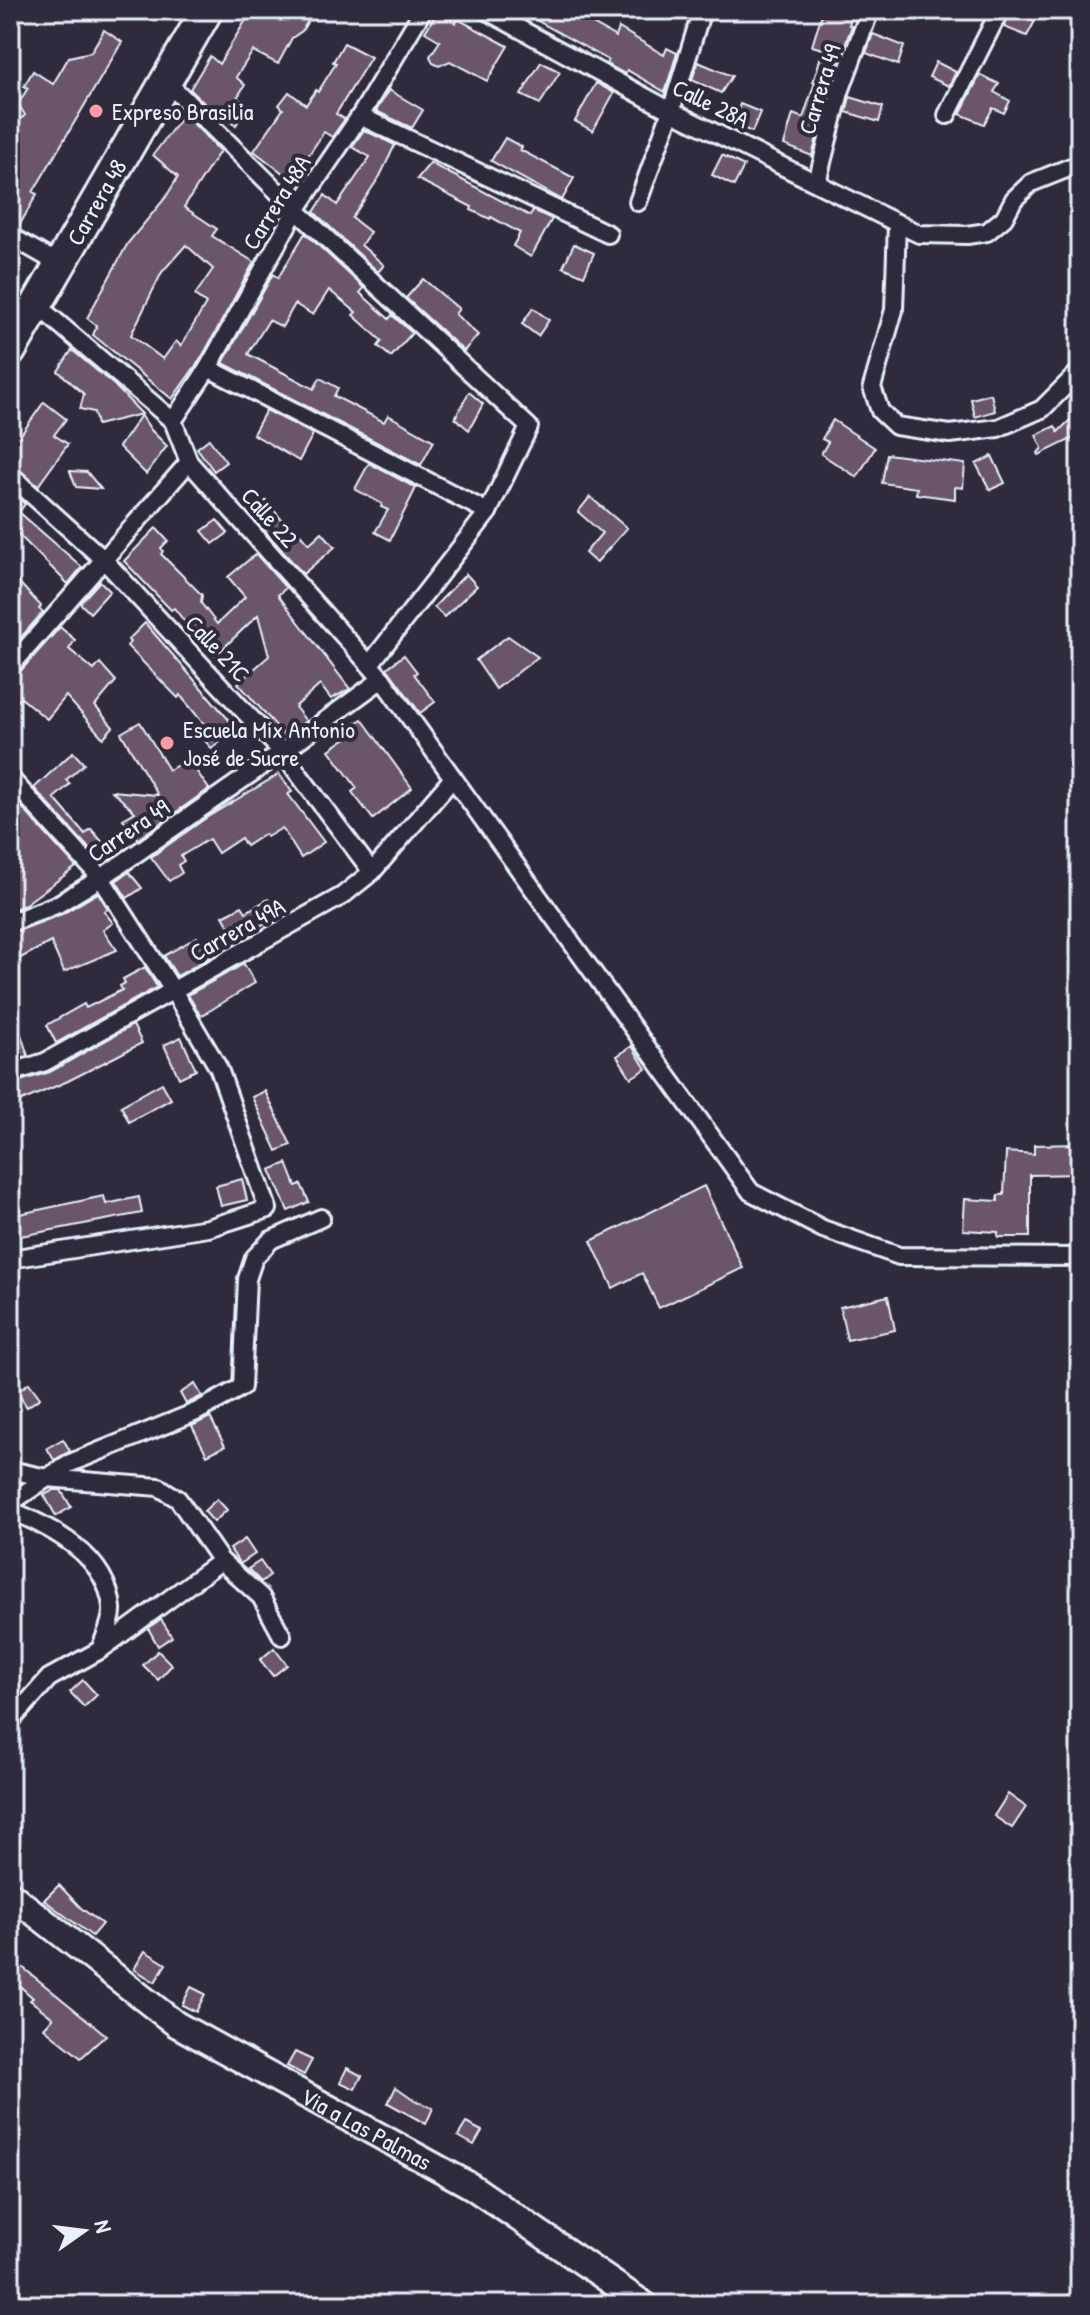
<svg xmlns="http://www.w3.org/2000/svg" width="1090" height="2315" font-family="'Patrick Hand',sans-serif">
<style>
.building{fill:#6b556b;stroke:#e8f1f8;stroke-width:2;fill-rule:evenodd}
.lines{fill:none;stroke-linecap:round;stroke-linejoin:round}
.street-casing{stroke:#e8f1f8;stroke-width:22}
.secondary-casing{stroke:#e8f1f8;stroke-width:30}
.highway-casing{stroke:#e8f1f8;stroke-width:36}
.street{stroke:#2f2a3d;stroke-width:16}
.secondary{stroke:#2f2a3d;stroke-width:24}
.highway{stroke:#2f2a3d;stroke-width:30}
.poi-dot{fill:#ff9aa2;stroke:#2f2a3d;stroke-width:3}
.labels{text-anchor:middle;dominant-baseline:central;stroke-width:8;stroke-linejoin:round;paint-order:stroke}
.street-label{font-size:24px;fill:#e8f1f8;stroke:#2f2a3d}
.poi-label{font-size:24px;fill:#e8f1f8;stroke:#2f2a3d;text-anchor:start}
</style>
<rect width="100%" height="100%" fill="#2f2a3d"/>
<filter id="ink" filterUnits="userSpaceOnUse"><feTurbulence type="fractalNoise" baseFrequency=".0125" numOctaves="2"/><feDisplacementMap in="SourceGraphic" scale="16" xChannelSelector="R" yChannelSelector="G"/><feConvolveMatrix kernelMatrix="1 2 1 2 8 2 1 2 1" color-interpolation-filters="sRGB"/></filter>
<g filter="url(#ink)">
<g class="building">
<path d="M252 10H314L302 31 292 38 278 64 253 51 236 77 245 85 237 98 248 105 236 125 210 109 190 89 210 56 219 64Z"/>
<path d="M518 10H568L616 37 619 28 664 55 667 48 677 53 665 92 627 70 625 74 607 64 608 60Z"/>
<path d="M823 10H854L849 25 852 26 835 70 812 156 784 145 793 114 803 118 815 82H813L823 49 812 46Z"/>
<path d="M1011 10H1035L1030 19 1035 21 1027 36 1004 27Z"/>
<path d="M437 12 456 23 458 19 508 46 487 81 450 61 439 66 433 63 430 56 440 41 425 32Z"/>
<path d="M104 30 122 42 42 177 33 192 37 194 18 228 10 225V129L25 115 18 104 28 88 24 86 33 71 53 84 69 57 91 52Z"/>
<path d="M873 34 904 46 898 65 866 53Z"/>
<path d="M344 43 371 57 336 114 345 119 332 137 324 132 292 180 254 151 283 109 279 105 289 92 306 105 316 90 318 92 336 63 333 62Z"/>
<path d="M541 62 560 72 540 104 521 95Z"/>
<path d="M698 62 732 76 721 93 692 80Z"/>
<path d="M936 62 956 72 949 86 929 77Z"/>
<path d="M980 75 999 84 994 92 1010 101 1004 113 993 108 984 124 960 114Z"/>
<path d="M596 83 614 93 593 131 575 121Z"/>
<path d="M389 90 423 110 412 128 376 111Z"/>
<path d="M850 97 883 107 879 122 846 112Z"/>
<path d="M740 104 760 112 752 132 733 124Z"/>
<path d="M184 114 220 151 184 207 217 229 212 236 254 262 202 357 172 399 93 335 97 326 87 318 128 243 166 197 178 177 153 155ZM186 245 213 269 195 295 206 304 181 346 176 341 163 359 131 335 162 272Z"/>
<path d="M364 130 395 145 380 176 352 218 370 232 361 245 384 265 378 272 314 212 325 195 337 205 370 157 352 147Z"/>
<path d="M505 138 522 147 520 150 574 178 562 200 491 161Z"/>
<path d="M722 155 744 166 734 186 712 175Z"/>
<path d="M430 163 530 216 533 210 552 219 531 257 513 246 520 233 491 217 490 219 471 210 472 207 417 179Z"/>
<path d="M305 233 364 288 360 293 389 319 392 315 412 333 391 357 378 346 382 341 353 315 356 312 329 290 313 315 295 304 282 327 269 320 248 354 314 389 320 378 338 388 334 396 384 422 388 415 434 441 421 465 223 363 273 274 278 278Z"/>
<path d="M574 244 594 253 584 276 563 267Z"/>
<path d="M423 279 459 309 455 314 478 335 464 351 406 298Z"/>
<path d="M533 308 549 320 538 336 522 324Z"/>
<path d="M72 350 114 385 142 414 97 425 94 412 80 409 84 394 58 371Z"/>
<path d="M469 392 483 404 469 430 455 418Z"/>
<path d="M991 394 995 411 975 417 971 399Z"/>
<path d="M44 402 66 419 54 435 68 444 38 486 17 467 10 464V450Z"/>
<path d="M266 410 313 434 299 461 253 434Z"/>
<path d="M1080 410V435L1039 455 1038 453 1042 448 1036 435 1055 426 1058 432Z"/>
<path d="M141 415 151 430 167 446 146 474 119 447Z"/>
<path d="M833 420 875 448 857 477 821 454 828 442 822 439Z"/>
<path d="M209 439 226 462 214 471 197 448Z"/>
<path d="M887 454 965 464 963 488 955 487V499L916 494 917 488 882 483Z"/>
<path d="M992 456 1005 483 990 490 976 464Z"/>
<path d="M369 463 416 488 390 540 375 532 388 510 381 507 382 504 355 489Z"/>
<path d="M70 471 87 472 101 489 76 487Z"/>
<path d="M10 490 25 504 19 512 82 567 68 584 10 526Z"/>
<path d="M590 497 627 528 596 563 585 553 602 533 578 512Z"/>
<path d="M266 501 292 532 296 529 309 544 322 532 335 547 303 574 250 514Z"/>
<path d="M217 520 228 533 213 544 202 531Z"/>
<path d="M156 528 168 541 161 548 163 551 161 554 202 595 201 603 217 624 245 597 228 577 256 554 286 588 278 595 350 689 331 699 320 685 295 707 306 721 285 736 238 683 269 656 258 615 216 655 195 635 174 608 171 610 124 561Z"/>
<path d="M10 573 41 606 39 609 43 612 10 650Z"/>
<path d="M466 574 477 586 444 617 434 607Z"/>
<path d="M100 581 110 591 90 613 80 603Z"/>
<path d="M145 623 236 728 212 749 197 731 204 724 180 695 178 698 127 646 130 642 128 640Z"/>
<path d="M60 627 75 640 69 649 94 670 100 663 116 681 95 706 113 727 103 738 66 696 47 719 21 698 10 707V678L18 674Z"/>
<path d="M508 636 538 657 496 689 476 660Z"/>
<path d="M404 655 417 672 414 674 435 702 420 713 387 668Z"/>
<path d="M362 719 412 788 373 819 352 792 357 788 329 750 349 736 344 730Z"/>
<path d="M140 722 169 770 188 759 209 789 138 839 123 819 135 812 112 791 158 795 121 733Z"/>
<path d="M73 752 84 764 66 780 70 784 54 798 85 834 91 829 105 845 94 854 34 788Z"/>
<path d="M279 774 292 792 288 794 324 842 301 858 282 828 267 837 265 834 246 846 241 838 218 853 209 839 181 856 184 861 178 865 182 873 169 881 151 857 206 818Z"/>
<path d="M17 802 76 867 24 905 10 911V809Z"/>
<path d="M129 872 142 888 127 898 116 881Z"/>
<path d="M98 893 108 909 104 911 113 923 103 930 117 950 64 972 51 942 15 961 10 952V934L62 914Z"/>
<path d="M268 899 278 916 236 939 223 916 242 906 246 912Z"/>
<path d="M197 937 210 957 177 976 164 956Z"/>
<path d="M244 964 255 983 201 1016 188 995Z"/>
<path d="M145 967 157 987 56 1043 47 1025 84 1004 86 1008 122 990 120 986 125 983 123 979Z"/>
<path d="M13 1010 28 1056 10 1061V1011Z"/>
<path d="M133 1025 142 1043 68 1081 10 1106V1084L50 1072Z"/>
<path d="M181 1037 196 1070 179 1078 164 1045Z"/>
<path d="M632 1046 646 1069 631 1078 617 1056Z"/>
<path d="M162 1083 171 1099 129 1122 121 1106Z"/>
<path d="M265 1091 291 1145 277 1151 252 1097Z"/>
<path d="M1080 1144V1174L1030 1175V1237H998V1232L963 1230 965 1199 998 1201V1195H1004L1006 1152 1034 1154V1145Z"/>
<path d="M287 1163 296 1186 301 1184 309 1202 288 1211 270 1170Z"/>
<path d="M242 1179 247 1200 221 1206 216 1186Z"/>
<path d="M704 1186 743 1268 659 1308 642 1273 613 1288 591 1241Z"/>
<path d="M104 1196 106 1204 139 1197 142 1213 10 1238V1216Z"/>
<path d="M888 1296 895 1330 847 1340 840 1307Z"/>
<path d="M29 1383 40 1398 27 1407 17 1392Z"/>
<path d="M195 1384 202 1396 186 1404 180 1393Z"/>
<path d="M210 1417 225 1446 207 1455 192 1426Z"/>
<path d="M63 1439 70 1451 54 1460 47 1448Z"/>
<path d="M54 1490H61L71 1507 56 1516 44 1495Z"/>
<path d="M217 1499 227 1510 214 1522 204 1511Z"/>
<path d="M245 1539 255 1554 240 1564 230 1549Z"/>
<path d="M260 1561 270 1575 261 1582 248 1569Z"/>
<path d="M161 1619 172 1637 158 1646 148 1628Z"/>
<path d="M274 1648 287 1665 273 1676 260 1660Z"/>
<path d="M158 1651 172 1665 158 1680 143 1665Z"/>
<path d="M83 1680 97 1695 84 1707 70 1692Z"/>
<path d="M1008 1794 1026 1807 1012 1828 994 1816Z"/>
<path d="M59 1885 81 1908 102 1924 92 1936 44 1900Z"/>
<path d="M145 1951 166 1964 155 1982 134 1969Z"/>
<path d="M21 1966 106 2035 81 2058 44 2028 53 2018 30 2000 33 1998 11 1978Z"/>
<path d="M191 1987 205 1994 196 2012 182 2005Z"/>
<path d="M295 2052 312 2060 304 2075 287 2066Z"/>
<path d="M347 2068 362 2076 355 2089 340 2082Z"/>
<path d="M396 2087 413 2099 433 2108 426 2124 388 2103Z"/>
<path d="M466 2123 482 2131 474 2145 458 2136Z"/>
</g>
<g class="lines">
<g class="street-casing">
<g id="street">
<path d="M485 10 671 111 919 234 967 235 987 232 1004 218 1014 199 1031 183 1071 167 1080 169"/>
<path d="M166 81 296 210 529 427 488 512 370 664"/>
<path d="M947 115 1000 10"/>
<path d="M360 116 608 234"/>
<path d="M817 182 840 92 870 10"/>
<path d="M638 202 671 111 702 10"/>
<path d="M897 223 894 310 872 387 880 411 896 426 950 434 998 428 1042 409 1080 371"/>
<path d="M10 236 61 265"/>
<path d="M38 306 173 421 189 462 382 679 751 1192 823 1229 899 1256 1080 1257"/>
<path d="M208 368 488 512"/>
<path d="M173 421 208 368 296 210 360 116 423 10"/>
<path d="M10 475 103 559 282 752 372 872"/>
<path d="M10 667 189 462"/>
<path d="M10 778 101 878 174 992 219 1069 268 1209 208 1228 10 1259"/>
<path d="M10 923 58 904 101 878 282 752 382 679"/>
<path d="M10 1073 45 1062 342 896 372 872 453 778"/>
<path d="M10 1470 47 1478 159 1487 178 1499 221 1561 261 1597 282 1636"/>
<path d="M10 1503 68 1464 196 1412 242 1387 247 1279 254 1258 271 1240 321 1218"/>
<path d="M10 1510C53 1528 107 1556 112 1608 113 1621 104 1638 100 1650"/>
<path d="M10 1722 49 1678 100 1650 221 1561"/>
</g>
</g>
<g class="secondary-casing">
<g id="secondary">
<path id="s1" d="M10 1894 176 2024 471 2186 645 2305"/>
</g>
</g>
<g class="highway-casing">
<g id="highway">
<path id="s2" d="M10 351 207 10"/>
</g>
</g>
<use href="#street" class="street"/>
<use href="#secondary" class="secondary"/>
<use href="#highway" class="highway"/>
</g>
</g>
<g class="poi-dot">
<circle cx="96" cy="111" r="8"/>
<circle cx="167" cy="743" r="8"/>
</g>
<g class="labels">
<g class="street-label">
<text transform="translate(819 89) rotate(-73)">Carrera 49</text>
<text transform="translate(711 103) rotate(26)">Calle 28A</text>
<text stroke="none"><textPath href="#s2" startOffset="172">Carrera 48</textPath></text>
<text transform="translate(276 202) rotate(-58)">Carrera 48A</text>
<text transform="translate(270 517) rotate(48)">Calle 22</text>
<text transform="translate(218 648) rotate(47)">Calle 21C</text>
<text transform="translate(128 830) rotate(-34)">Carrera 49</text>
<text transform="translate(237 929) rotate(-29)">Carrera 49A</text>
<text stroke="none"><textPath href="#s1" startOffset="428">Via a Las Palmas</textPath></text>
</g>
<g class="poi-label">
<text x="112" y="111">Expreso Brasilia</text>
<text x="183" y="729">Escuela Mix Antonio<tspan x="183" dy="28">José de Sucre</tspan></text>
</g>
</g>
<rect width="1090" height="2315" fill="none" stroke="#2f2a3d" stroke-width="40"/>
<rect x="20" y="20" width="1050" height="2275" fill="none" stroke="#e8f1f8" stroke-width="3" filter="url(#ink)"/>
<g transform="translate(84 2231) rotate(76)" stroke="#2f2a3d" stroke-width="6" paint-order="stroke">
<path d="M0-6L14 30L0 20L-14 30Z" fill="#e8f1f8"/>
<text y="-12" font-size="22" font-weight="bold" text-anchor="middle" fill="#e8f1f8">N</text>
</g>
</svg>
